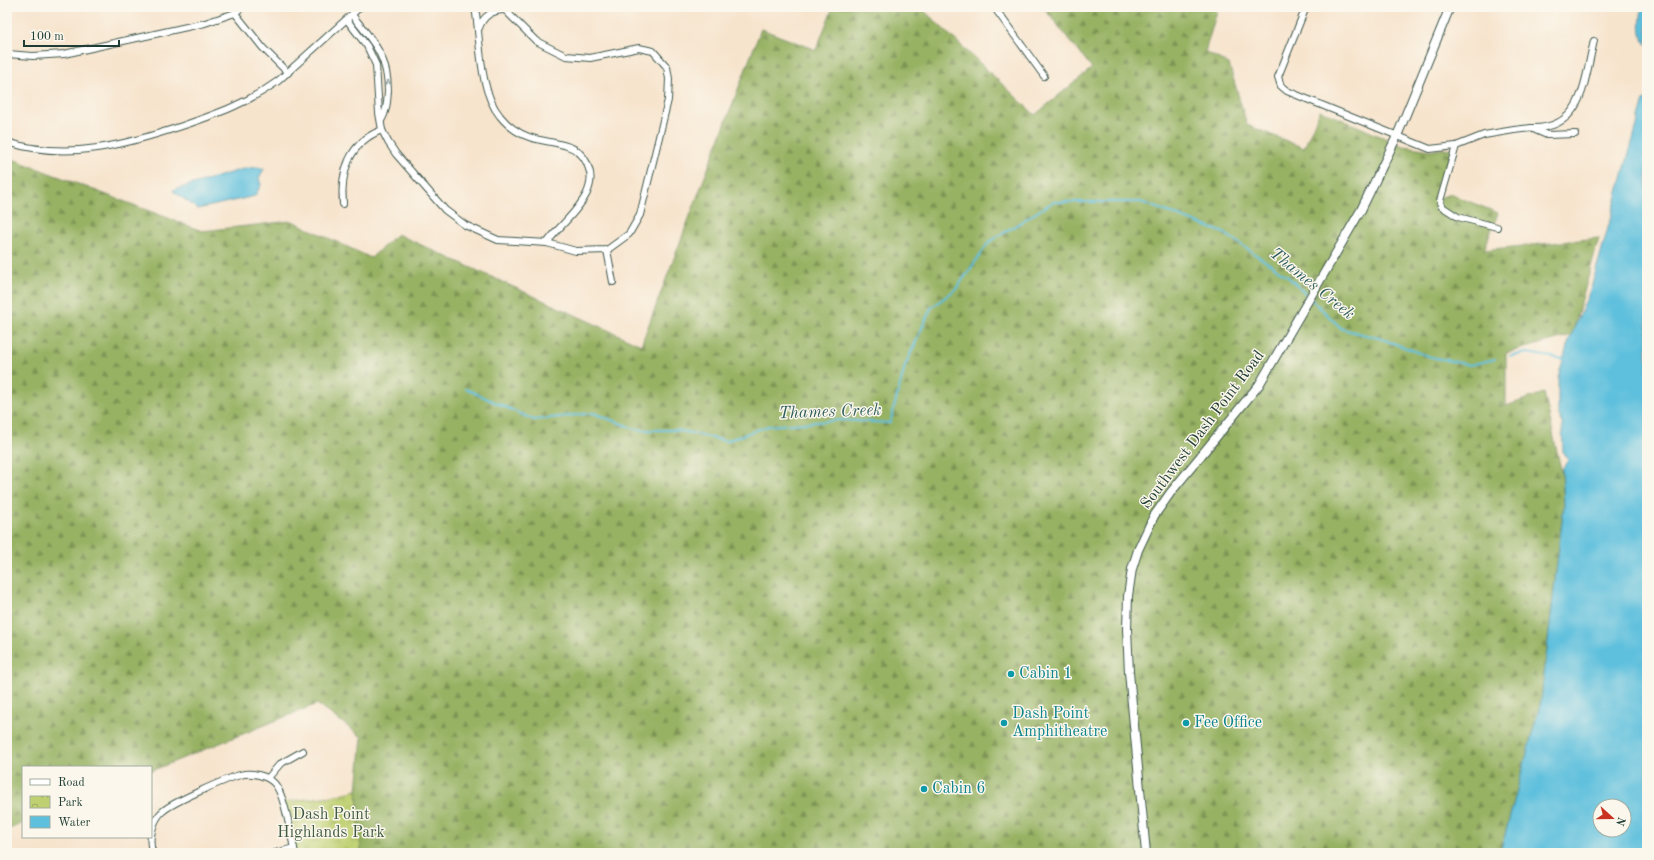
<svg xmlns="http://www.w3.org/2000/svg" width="1654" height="860" font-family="'Old Standard TT',serif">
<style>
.forest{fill:url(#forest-firs);stroke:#5b784c}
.park{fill:url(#park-crowns);stroke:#6f8653}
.water{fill:#5fc0dd;stroke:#3f7e88;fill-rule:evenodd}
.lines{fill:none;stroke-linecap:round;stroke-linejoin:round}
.stream{stroke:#5fc0dd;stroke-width:2}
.minor-casing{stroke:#3f564b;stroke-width:8}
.major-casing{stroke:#3f564b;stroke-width:10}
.minor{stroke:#fff;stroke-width:6}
.major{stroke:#fff;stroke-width:8}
.oneway{stroke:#8f9e9a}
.culture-dot{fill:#0f9aa8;stroke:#fbf7ec;stroke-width:1.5}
.labels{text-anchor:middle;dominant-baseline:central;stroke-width:3;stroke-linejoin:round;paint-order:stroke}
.street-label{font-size:16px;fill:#1f3d34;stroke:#fbf7ec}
.culture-label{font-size:16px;fill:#0d838f;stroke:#fbf7ec;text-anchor:start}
.park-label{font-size:16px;fill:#3f5a40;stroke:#fbf7ec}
.water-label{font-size:17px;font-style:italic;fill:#2f5e5e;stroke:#fbf7ec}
</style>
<defs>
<pattern id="forest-firs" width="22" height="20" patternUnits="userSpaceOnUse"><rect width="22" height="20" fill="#97b264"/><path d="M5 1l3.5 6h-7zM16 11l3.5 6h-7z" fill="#7b9253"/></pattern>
<pattern id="park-crowns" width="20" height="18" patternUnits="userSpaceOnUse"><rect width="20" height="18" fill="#bfd072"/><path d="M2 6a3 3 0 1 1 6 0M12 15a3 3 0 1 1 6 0" fill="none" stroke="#9baa5e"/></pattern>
</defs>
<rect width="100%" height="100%" fill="#fbf7ec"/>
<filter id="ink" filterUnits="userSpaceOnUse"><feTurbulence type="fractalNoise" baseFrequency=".025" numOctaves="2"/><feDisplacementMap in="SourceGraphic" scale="8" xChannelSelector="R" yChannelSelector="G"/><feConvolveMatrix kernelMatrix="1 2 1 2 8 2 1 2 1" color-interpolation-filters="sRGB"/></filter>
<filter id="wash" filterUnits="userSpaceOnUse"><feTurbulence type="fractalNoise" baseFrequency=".012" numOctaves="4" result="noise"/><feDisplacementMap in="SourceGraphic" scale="16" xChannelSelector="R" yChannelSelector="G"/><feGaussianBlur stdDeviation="0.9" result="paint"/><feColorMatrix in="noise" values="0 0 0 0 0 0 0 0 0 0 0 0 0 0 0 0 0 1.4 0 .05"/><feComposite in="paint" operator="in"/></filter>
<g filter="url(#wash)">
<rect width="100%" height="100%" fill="#f7e4cd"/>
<path class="forest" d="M833 7H920L1035 115 1092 68 1043 7H1207L1217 11 1205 52 1229 64 1247 125 1304 148 1320 110 1403 146 1432 150 1454 148 1434 200 1450 194 1498 213 1484 250 1599 238 1572 335 1506 353V406L1544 393 1562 474 1564 504 1541 701 1500 853H361L357 790 362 737 317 704 151 771V767H23V823L7 830V157L202 231 292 221 371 258 397 234 641 345 761 29 816 50Z"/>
<path class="park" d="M357 790 361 853H295L283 802 333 796Z"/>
<g class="water">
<path d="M1642 7H1647V45C1637 36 1641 19 1642 7Z"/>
<path d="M1647 97V853H1500L1541 701 1564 504 1562 469 1568 460 1563 453 1562 422 1558 413V377L1568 343 1591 288 1644 100ZM1600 806H1624V830H1600Z"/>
<path d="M258 167 264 169 259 178 261 185 255 196 198 209 174 192 173 190 243 169Z"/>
</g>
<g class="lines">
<g class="stream">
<path d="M1311 299 1342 329 1382 339 1431 357 1470 365 1495 359"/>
<path d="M1510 356 1527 353 1564 359"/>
<path d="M466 389 534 420 593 413 638 430H677L726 441 768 426 841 420 890 423 905 366 931 308 957 288 989 242 1053 202H1141L1224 233 1287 276 1308 296"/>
</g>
</g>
</g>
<g filter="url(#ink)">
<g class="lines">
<g class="minor-casing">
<g id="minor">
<path d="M475 7C481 40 478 89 500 116 507 125 518 133 529 137 552 145 581 140 589 169 592 177 590 186 587 193 578 212 559 226 547 243"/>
<path d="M994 7 1044 76"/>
<path d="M1306 7 1278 77 1281 86 1287 91 1430 149 1456 146 1484 135 1514 130 1531 128 1547 135 1575 134"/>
<path d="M235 13 263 48 288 73"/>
<path d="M352 15C373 41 388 56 388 91 387 102 387 111 381 121"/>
<path d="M347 20 367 46 376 65 379 113 382 130 388 142 396 154 445 210 465 225 498 240 547 243 576 251 607 250 629 234 640 215 668 100 669 79 667 67 653 51 639 48 590 58 566 56 536 41 502 7"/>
<path d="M479 28C483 16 493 10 505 10"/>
<path d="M7 54 33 56 64 54 205 23 235 13 242 7"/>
<path d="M1532 128C1584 129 1584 80 1594 41"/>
<path d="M7 142C67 161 125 145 182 126 217 114 248 103 278 81L360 7"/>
<path d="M1456 146 1440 201 1441 206 1458 217 1497 227"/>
<path d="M343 204C340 171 350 142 382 130"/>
<path d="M607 250 613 282"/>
<path d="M268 778 280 764 303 751"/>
<path d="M153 853C147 841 153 819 163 811 173 802 226 779 240 775 251 772 266 775 274 783 285 794 291 837 295 853"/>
<path d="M275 853 294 848"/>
</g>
</g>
<g class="major-casing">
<path id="major" d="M1146 853 1129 672 1127 629 1128 596 1132 569 1138 550 1154 516 1171 492 1259 385 1361 210 1397 136 1450 7"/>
</g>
<use href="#minor" class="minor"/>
<use href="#major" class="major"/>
</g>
<defs><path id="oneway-chevron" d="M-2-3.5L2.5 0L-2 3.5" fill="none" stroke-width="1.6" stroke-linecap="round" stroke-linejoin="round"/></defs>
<use class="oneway" href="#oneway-chevron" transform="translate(388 83) rotate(-89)"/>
</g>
<g class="culture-dot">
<circle cx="1011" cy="674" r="4"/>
<circle cx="1004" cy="723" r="4"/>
<circle cx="1186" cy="723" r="4"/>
<circle cx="924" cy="789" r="4"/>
</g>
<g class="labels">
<g class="street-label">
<text transform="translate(1203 430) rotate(-53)">Southwest Dash Point Road</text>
</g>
<g class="culture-label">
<text x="1019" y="674">Cabin 1</text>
<text x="1012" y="714">Dash Point<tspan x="1012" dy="18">Amphitheatre</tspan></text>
<text x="1194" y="723">Fee Office</text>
<text x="932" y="789">Cabin 6</text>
</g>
<g class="park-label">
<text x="331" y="815">Dash Point<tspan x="331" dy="18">Highlands Park</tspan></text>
</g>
<g class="water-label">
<text transform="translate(1312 284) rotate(39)">Thames Creek</text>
<text transform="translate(830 412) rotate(-2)">Thames Creek</text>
</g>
</g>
<rect width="1654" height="860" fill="none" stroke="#fbf7ec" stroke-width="24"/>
<rect x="22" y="766" width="130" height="72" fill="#fbf7ec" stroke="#a3ada2"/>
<rect x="30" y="779" width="20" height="6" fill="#ffffff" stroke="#a3ada2"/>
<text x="58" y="786" font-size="12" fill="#1f3d34">Road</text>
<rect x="30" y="796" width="20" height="12" fill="url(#park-crowns)" stroke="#a3ada2"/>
<text x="58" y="806" font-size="12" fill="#1f3d34">Park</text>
<rect x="30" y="816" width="20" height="12" fill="#5fc0dd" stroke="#a3ada2"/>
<text x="58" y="826" font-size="12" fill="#1f3d34">Water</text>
<g transform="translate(1612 818) rotate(111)"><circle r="19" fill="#fbf7ec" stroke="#a3ada2"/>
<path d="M0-3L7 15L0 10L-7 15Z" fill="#c8321e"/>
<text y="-6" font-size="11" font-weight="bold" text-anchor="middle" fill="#1f3d34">N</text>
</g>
<path d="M24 40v6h95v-6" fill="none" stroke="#1f3d34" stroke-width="2"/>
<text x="30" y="40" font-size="12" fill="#1f3d34" stroke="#fbf7ec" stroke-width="3" paint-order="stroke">100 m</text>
</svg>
